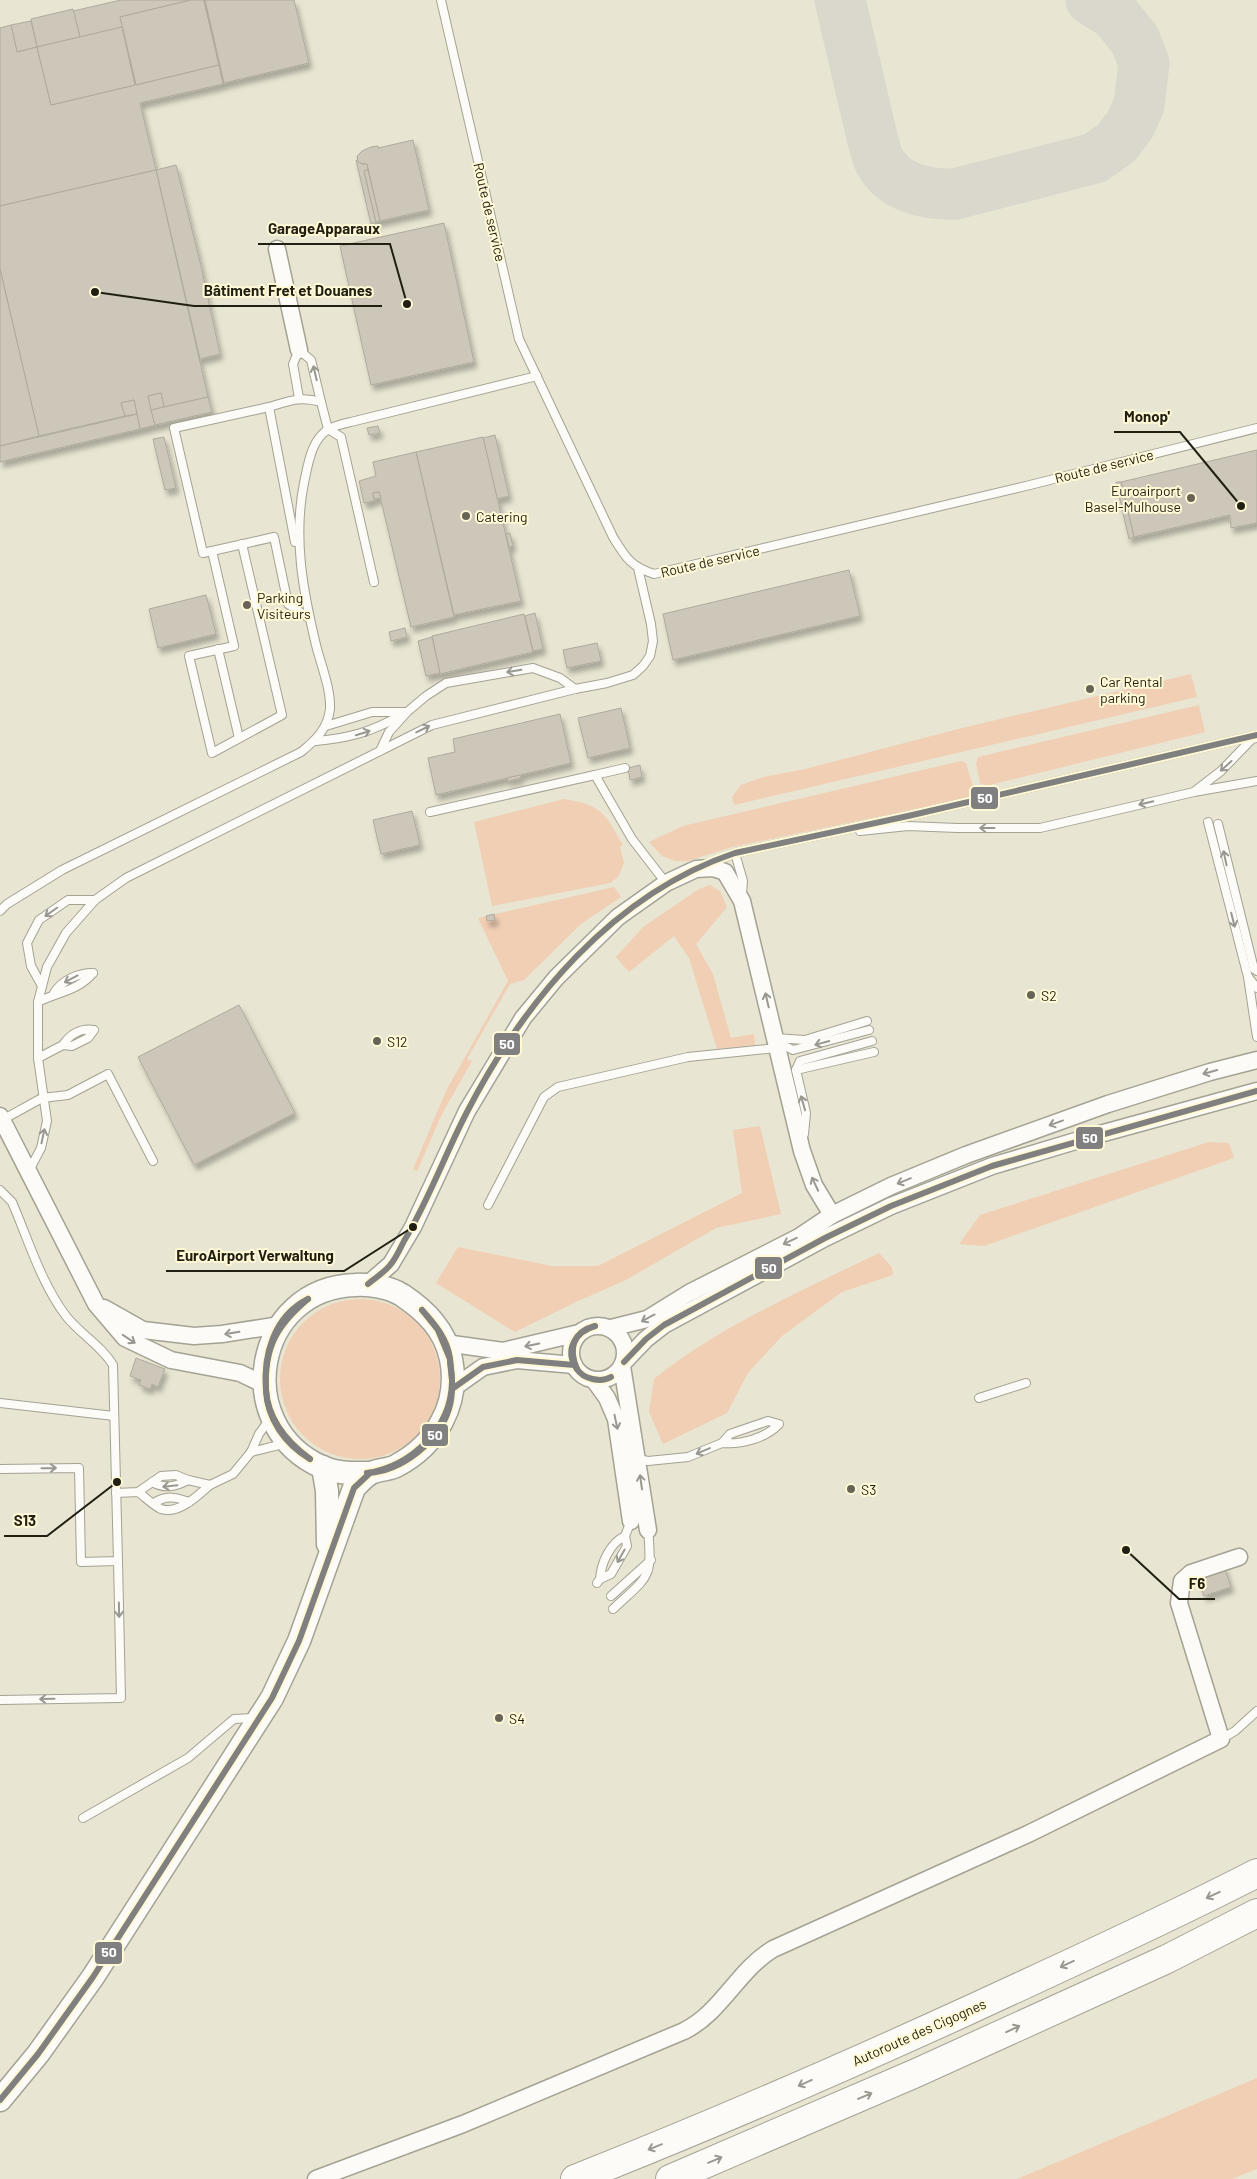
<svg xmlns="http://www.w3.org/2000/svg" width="1257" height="2179" font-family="Barlow,sans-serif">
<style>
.green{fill:#f1cfb4}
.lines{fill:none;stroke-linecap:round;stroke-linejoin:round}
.taxiway{stroke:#dad8cc;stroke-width:51}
.building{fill:#ccc7b9;stroke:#afaa9d;filter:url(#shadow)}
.service-casing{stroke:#a4a293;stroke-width:10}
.minor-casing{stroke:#a4a293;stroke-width:19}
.secondary-casing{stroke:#a4a293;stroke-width:25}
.motorway-casing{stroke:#a4a293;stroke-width:30}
.service{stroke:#fcfbf8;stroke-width:8}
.minor{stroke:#fcfbf8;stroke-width:16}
.secondary{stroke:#fcfbf8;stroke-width:22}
.motorway{stroke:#fcfbf8;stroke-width:28}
.bus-1-casing{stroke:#fff9d6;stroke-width:10}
.bus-1{stroke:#808080;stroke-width:6}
.oneway{stroke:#999890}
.poi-dot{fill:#676455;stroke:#fff9d6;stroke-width:2}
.labels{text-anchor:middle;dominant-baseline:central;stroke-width:4;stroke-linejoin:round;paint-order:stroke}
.street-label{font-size:14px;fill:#211f12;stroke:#fff9d6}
.poi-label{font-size:14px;fill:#211f12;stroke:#fff9d6;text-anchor:start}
.leader{fill:none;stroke:#211f12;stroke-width:2}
.callout-dot{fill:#211f12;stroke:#fff9d6;stroke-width:2}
.callout-label{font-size:15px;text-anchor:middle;font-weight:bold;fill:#211f12;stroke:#fff9d6;stroke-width:4;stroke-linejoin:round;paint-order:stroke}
.line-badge{stroke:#fff9d6;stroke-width:2}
.badge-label{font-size:14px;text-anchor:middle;font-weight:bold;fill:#fff}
</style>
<defs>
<filter id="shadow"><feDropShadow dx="3" dy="5.5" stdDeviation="2.5" flood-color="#0004"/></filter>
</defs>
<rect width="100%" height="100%" fill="#e8e5d2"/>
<g class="green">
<path d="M1191 674 1197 697 734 805 732 797 741 785 763 777 805 769 958 729Z"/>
<path d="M1199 705 1205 732 986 786 980 783 976 763 978 757Z"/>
<path d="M961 761 966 763 974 790 973 797 732 847 688 861H675L662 856 649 842 683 826Z"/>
<path d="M564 799C603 806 603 811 623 845L620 847 624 863 618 877 610 883 492 906 474 822Z"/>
<path d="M710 885 720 891 727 907 696 944 713 974 731 1038 754 1034 755 1045 717 1049 689 958 674 936 629 972 616 957 643 927 699 889Z"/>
<path d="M614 887 621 897 581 924 524 980 510 984 467 1059 472 1061 442 1114 417 1171 413 1169 447 1089 508 981 478 918Z"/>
<path d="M760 1126 781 1214 716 1228 626 1280 576 1302 515 1332 436 1283 458 1247 552 1266H598L742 1193 733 1130Z"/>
<path d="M1209 1142 1229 1143 1234 1158 984 1246 959 1244 980 1215Z"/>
<path d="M879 1253 892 1267 893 1275 842 1292 782 1336 748 1373 727 1413 663 1444 649 1412 654 1379C720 1326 803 1290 879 1253Z"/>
<circle cx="360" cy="1379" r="80"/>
<path d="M1257 2078V2169L1232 2179H1017Z"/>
</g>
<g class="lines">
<path class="taxiway" d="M840 0 873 141C875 147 876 154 879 160 893 188 927 195 955 194L1095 158 1116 143 1130 125 1139 105 1144 63 1135 40 1115 15 1091 0"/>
</g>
<g class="building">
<path d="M121 0H191L120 17 123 27 80 37 73 11Z"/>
<path d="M191 0H204L219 65 136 85 120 17Z"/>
<path d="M204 0 224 83H223L219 65Z"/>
<path d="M205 0H294L309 63 224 83Z"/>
<path d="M73 9 80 37 37 47 31 19Z"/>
<path d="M31 21 37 47 17 52 11 25Z"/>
<path d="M11 25 17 52 37 47 51 105 135 85 122 27 136 85 219 65 223 84 140 103 156 170 0 206V28Z"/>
<path d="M122 27 135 85 51 105 37 47Z"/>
<path d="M413 140 429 210 380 221 367 164 358 163 357 156 362 151 371 147 378 146V148Z"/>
<path d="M356 160 362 164H367L368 170 364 171 376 222 371 224Z"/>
<path d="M176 165 201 266 220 354 200 359 156 170Z"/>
<path d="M156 170 208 397 164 407 161 393 148 396 155 425 140 429 134 400 121 403 125 416 39 436 0 269V206Z"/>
<path d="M368 170 380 221 376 222 364 171Z"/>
<path d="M444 223 474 362 371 385 340 246Z"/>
<path d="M0 269 39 436 0 446Z"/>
<path d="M161 393 164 407 151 410 148 396Z"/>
<path d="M208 397 212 412 155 425 151 410Z"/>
<path d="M134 400 137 414 125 416 121 403Z"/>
<path d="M137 414 140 429 0 462V446Z"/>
<path d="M378 426 380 433 369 435 367 428Z"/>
<path d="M495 435 509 496 497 499 483 438Z"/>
<path d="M164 437 176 488 165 490 153 439Z"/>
<path d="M483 437 521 601 454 615 416 452Z"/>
<path d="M1257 450V523L1231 528 1230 515 1134 537 1121 482Z"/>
<path d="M416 452 454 617 411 627 379 492 373 493 374 501 364 503 359 481 376 476 373 462Z"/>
<path d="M1116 482H1121L1134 537 1129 539Z"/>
<path d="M379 492 381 498 374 499 373 493Z"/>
<path d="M510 533 513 546 509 547 506 534Z"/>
<path d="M849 570 860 616 673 660 663 614Z"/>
<path d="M206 595 216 634 158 648 149 609Z"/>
<path d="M535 613 543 649 533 651 525 616Z"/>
<path d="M524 614 533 652 440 674 432 636Z"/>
<path d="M405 628 407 637 391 641 389 632Z"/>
<path d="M432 637 440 673 426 676 418 641Z"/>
<path d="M597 643 601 661 567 668 563 650Z"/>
<path d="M621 708 630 748 588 758 578 718Z"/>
<path d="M560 714 571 763 436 795 428 758 455 752 453 739Z"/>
<path d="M640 765 642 777 630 780 628 768Z"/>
<path d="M520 775 521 778 508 781 507 778Z"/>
<path d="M412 811 420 845 381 854 373 820Z"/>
<path d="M494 914 495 920 487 921 486 916Z"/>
<path d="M239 1005 295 1113 194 1165 138 1057Z"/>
<path d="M136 1358 165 1369 158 1387 152 1384 150 1389 139 1385 141 1380 130 1376Z"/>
<path d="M1224 1566 1231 1587 1204 1596 1197 1575Z"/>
</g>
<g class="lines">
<g class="service-casing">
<g id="service">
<path d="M441 0 519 339 613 537C626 558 630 566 654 574L1030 485 1257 428"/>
<path d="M299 398 293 364 299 350 311 360 321 402"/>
<path d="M269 407 174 428 203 553 274 537 288 604 309 618"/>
<path d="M295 542 269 407C289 401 300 396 321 402L328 429 341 437 374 582"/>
<path d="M212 551 234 646 189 656 212 753 282 715 242 544"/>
<path d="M218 649 239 738"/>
<path d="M326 726 372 712H405"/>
<path d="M316 741C349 738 372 732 401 715"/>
<path d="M380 751 389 732 407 712 426 696 446 683 533 668 560 678 575 689"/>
<path d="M595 775 625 768"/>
<path d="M1195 791 1221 771 1252 739 1257 738"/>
<path d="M430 812 595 775 632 839 666 883"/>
<path d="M1208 822 1248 977 1257 988"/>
<path d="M1218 824 1254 969 1257 971"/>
<path d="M860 831 908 826 957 828H1040L1194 792 1257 781"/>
<path d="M735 853 743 881 742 894"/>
<path d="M705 865 735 853 908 816 1257 735"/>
<path d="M0 911 7 904 62 870 301 752C316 740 328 728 330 709 331 689 321 665 316 645 303 591 293 538 304 483 308 465 311 439 329 429 336 425 347 423 355 421L537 376"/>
<path d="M1248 977 1257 1037"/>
<path d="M42 986 31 966 27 943 39 920 68 900H95"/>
<path d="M54 993C62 980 78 973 93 973"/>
<path d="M38 1002C57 992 78 991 93 973"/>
<path d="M775 1038 805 1040 867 1021"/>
<path d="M777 1042 793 1050 869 1030"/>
<path d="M38 1058 63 1045 72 1046 88 1038 94 1030C81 1028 70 1034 63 1045"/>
<path d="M796 1070 800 1061 872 1041"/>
<path d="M2 1120 42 1098 68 1095 108 1074 153 1161"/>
<path d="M804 1134 806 1113 796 1070 874 1052"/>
<path d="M29 1171 41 1148 47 1121 38 1058V1002L47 967 66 933 95 900 126 878 432 725 575 689 607 683 633 675 643 666 650 656 653 641 651 624 638 568"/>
<path d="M0 1190 12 1202C28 1239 41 1283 66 1316 80 1334 101 1345 113 1365L118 1561 81 1562 79 1468 0 1469"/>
<path d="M488 1205 544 1097 558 1087 688 1057 777 1048"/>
<path d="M979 1398 1026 1383"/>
<path d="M0 1403 114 1416"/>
<path d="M269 1420 259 1434 251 1452 287 1443"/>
<path d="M638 1459 648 1461 688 1457 722 1443 730 1434 768 1421 779 1424C766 1438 741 1445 722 1443"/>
<path d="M152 1482C165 1489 175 1487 188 1480"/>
<path d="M210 1485 233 1474 251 1452"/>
<path d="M116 1493 138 1492 161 1476 176 1475 188 1480 210 1485C198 1495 179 1515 161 1509 154 1506 145 1497 138 1492"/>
<path d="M154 1503C166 1495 176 1497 189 1502"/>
<path d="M600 1579C601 1563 610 1543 625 1536"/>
<path d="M597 1583 600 1579 611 1574 627 1546 625 1536 631 1521"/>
<path d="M611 1596 651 1560"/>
<path d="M613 1609C648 1576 653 1580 648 1530"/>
<path d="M0 1700 121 1698 118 1561"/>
<path d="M1221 1739 1235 1731 1257 1711"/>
<path d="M83 1818 188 1758 234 1719 253 1718"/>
</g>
</g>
<g class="minor-casing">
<g id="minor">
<path d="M277 249 299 350"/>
<path d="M0 1116 96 1304 125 1338 171 1360 240 1373 263 1384"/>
<path d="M368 1284 391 1264 413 1227 467 1111 523 1018 556 978 618 917 666 883 696 869 713 868 725 872 742 901 802 1151 814 1185 832 1215"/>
<path d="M104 1308 143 1330 194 1336 222 1334 280 1325"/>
<circle cx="598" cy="1353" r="27"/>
<path d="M611 1328 647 1319 689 1293 799 1237 832 1215 891 1186 966 1155 1108 1104 1210 1072 1257 1060"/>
<path d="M445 1343 503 1351 579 1333"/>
<path d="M624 1362 646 1339 664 1325 825 1238 891 1206 992 1166 1089 1137 1257 1091"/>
<path d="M622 1366 648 1530"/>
<path d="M594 1380 607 1398 616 1419 631 1521"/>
<path d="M452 1389 483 1367 517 1360 574 1365"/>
<path d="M316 2179 463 2124 684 2031C722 2012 737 1971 773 1949L1028 1834 1221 1739 1179 1603 1182 1581 1191 1573 1239 1557"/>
</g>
</g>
<g class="secondary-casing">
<g id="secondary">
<path d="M323 1467 327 1491 328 1544"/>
<path d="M0 2100 38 2054 93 1977 272 1698 299 1641 354 1488C359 1483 365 1476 371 1473 379 1469 389 1470 396 1466 436 1445 460 1404 451 1359 445 1330 426 1311 402 1295 389 1287 370 1284 355 1285 254 1288 230 1426 322 1467 337 1474 354 1473 370 1473"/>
</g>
</g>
<g class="motorway-casing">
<g id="motorway">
<path d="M575 2179C707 2127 838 2070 967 2011 1064 1966 1162 1922 1257 1873"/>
<path d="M670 2179 916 2073 1167 1959 1257 1913"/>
</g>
</g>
<use href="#service" class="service"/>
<use href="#minor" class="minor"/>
<use href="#secondary" class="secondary"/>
<use href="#motorway" class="motorway"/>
<g class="bus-1-casing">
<g id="bus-1">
<path d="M368 1284C375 1278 385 1272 391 1264 396 1258 400 1249 404 1241 429 1200 445 1154 467 1112 524 1001 613 894 735 853L908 816 1257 735"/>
<path d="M422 1310C435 1324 448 1340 450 1359"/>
<path d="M422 1310 438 1330 450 1359"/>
<path d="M624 1362 646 1339 664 1325 825 1238 891 1206 992 1166 1257 1091"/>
<path d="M577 1369C583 1379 601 1383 611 1377"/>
<path d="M577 1369C564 1351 575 1331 595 1326"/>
<path d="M577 1369C568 1348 573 1333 595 1326"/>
<path d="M452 1389 483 1367 517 1360 574 1365"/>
<path d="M266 1390C268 1420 287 1442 310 1459"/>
<path d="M266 1390C267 1419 285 1444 310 1459"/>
<path d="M266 1390C263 1355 274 1316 308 1299"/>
<path d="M266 1390C264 1348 276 1326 308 1299"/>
<path d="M367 1473C401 1472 439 1442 449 1409 454 1392 452 1376 450 1359"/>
<path d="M367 1473C411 1466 451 1429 452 1382 452 1374 450 1366 450 1359"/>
<path d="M0 2100 38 2054 93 1977 272 1698 299 1641 354 1488 370 1473"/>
</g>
</g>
<use href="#bus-1" class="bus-1"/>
</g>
<defs><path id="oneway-shaft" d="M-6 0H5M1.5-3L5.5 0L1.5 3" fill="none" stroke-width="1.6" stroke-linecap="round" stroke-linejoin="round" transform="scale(1.25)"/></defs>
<g class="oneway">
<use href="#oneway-shaft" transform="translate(315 373) rotate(-103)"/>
<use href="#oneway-shaft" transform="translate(514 671) rotate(170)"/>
<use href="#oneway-shaft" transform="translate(423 729) rotate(-26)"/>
<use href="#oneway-shaft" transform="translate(363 733) rotate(-17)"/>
<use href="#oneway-shaft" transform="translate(1226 766) rotate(138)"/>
<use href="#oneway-shaft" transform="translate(1146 803) rotate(167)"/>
<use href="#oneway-shaft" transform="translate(987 828) rotate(180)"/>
<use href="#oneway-shaft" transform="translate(1225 858) rotate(-102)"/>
<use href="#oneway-shaft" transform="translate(51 912) rotate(145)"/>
<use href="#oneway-shaft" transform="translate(1233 920) rotate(76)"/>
<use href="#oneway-shaft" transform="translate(71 979) rotate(152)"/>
<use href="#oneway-shaft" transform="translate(767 1000) rotate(-103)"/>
<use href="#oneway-shaft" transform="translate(822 1043) rotate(165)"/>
<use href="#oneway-shaft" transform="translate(1210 1072) rotate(164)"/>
<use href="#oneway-shaft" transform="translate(803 1103) rotate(-106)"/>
<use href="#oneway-shaft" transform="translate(1056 1123) rotate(160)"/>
<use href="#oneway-shaft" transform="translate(43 1136) rotate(-78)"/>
<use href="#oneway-shaft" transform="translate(904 1181) rotate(158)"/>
<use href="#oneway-shaft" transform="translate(815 1184) rotate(-115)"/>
<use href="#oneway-shaft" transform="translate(790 1241) rotate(155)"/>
<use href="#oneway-shaft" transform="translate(648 1318) rotate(152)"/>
<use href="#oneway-shaft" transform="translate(232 1333) rotate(170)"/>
<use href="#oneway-shaft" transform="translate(129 1339) rotate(34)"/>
<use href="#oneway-shaft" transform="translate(532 1345) rotate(168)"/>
<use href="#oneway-shaft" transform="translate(616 1422) rotate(78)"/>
<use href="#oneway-shaft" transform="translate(703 1451) rotate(157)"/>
<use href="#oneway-shaft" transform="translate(49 1468) rotate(-1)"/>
<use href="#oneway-shaft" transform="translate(641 1482) rotate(-98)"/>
<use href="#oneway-shaft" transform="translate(170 1486) rotate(174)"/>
<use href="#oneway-shaft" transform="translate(621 1556) rotate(119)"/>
<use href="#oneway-shaft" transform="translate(119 1610) rotate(89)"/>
<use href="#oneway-shaft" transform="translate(47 1699) rotate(179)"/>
<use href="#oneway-shaft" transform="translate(1213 1895) rotate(155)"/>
<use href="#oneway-shaft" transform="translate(1067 1964) rotate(155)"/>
<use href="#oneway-shaft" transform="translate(1013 2029) rotate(-25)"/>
<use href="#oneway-shaft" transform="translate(805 2083) rotate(156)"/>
<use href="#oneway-shaft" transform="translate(865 2096) rotate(-23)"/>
<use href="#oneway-shaft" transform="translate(655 2147) rotate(158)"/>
<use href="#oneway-shaft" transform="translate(715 2160) rotate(-23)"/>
</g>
<g class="poi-dot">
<circle cx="1191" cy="498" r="5"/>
<circle cx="466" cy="516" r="5"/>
<circle cx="247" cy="605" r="5"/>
<circle cx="1090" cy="689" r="5"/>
<circle cx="1031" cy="995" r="5"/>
<circle cx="377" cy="1041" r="5"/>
<circle cx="851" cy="1489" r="5"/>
<circle cx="499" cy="1718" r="5"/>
</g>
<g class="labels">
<g class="street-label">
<text transform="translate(490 212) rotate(77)">Route de service</text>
<text transform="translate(1104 466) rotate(-14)">Route de service</text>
<text transform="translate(710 561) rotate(-13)">Route de service</text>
<text transform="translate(919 2032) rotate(-24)">Autoroute des Cigognes</text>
</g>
<g class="poi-label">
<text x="1181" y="490" text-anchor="end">Euroairport<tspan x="1181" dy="16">Basel-Mulhouse</tspan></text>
<text x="476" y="516">Catering</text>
<text x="257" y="597">Parking<tspan x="257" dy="16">Visiteurs</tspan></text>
<text x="1100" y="681">Car Rental<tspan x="1100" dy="16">parking</tspan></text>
<text x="1041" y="995">S2</text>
<text x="387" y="1041">S12</text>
<text x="861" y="1489">S3</text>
<text x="509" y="1718">S4</text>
</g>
</g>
<path class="leader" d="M407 304L390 244H258M95 292L194 306H382M1241 506L1180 432H1114M413 1227L344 1271H166M117 1482L47 1536H4M1126 1550L1179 1599H1215"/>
<g class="callout-dot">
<circle cx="407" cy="304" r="5"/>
<circle cx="95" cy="292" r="5"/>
<circle cx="1241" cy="506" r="5"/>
<circle cx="413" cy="1227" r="5"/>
<circle cx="117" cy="1482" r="5"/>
<circle cx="1126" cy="1550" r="5"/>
</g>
<g class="callout-label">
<text x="324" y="234">GarageApparaux</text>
<text x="288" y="296">Bâtiment Fret et Douanes</text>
<text x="1147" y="422">Monop'</text>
<text x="255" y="1261">EuroAirport Verwaltung</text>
<text x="25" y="1526">S13</text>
<text x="1197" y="1589">F6</text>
</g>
<g class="line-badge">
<rect x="970" y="786" width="29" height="24" rx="5" fill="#808080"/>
<rect x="493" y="1032" width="28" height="24" rx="5" fill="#808080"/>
<rect x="1075" y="1126" width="29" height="24" rx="5" fill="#808080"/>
<rect x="754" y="1256" width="29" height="24" rx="5" fill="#808080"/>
<rect x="421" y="1423" width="28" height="24" rx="5" fill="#808080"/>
<rect x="94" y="1941" width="29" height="24" rx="5" fill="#808080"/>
</g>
<g class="badge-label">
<text x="985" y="803">50</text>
<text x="507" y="1049">50</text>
<text x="1090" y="1143">50</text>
<text x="769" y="1273">50</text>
<text x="435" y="1440">50</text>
<text x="109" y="1957">50</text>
</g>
</svg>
